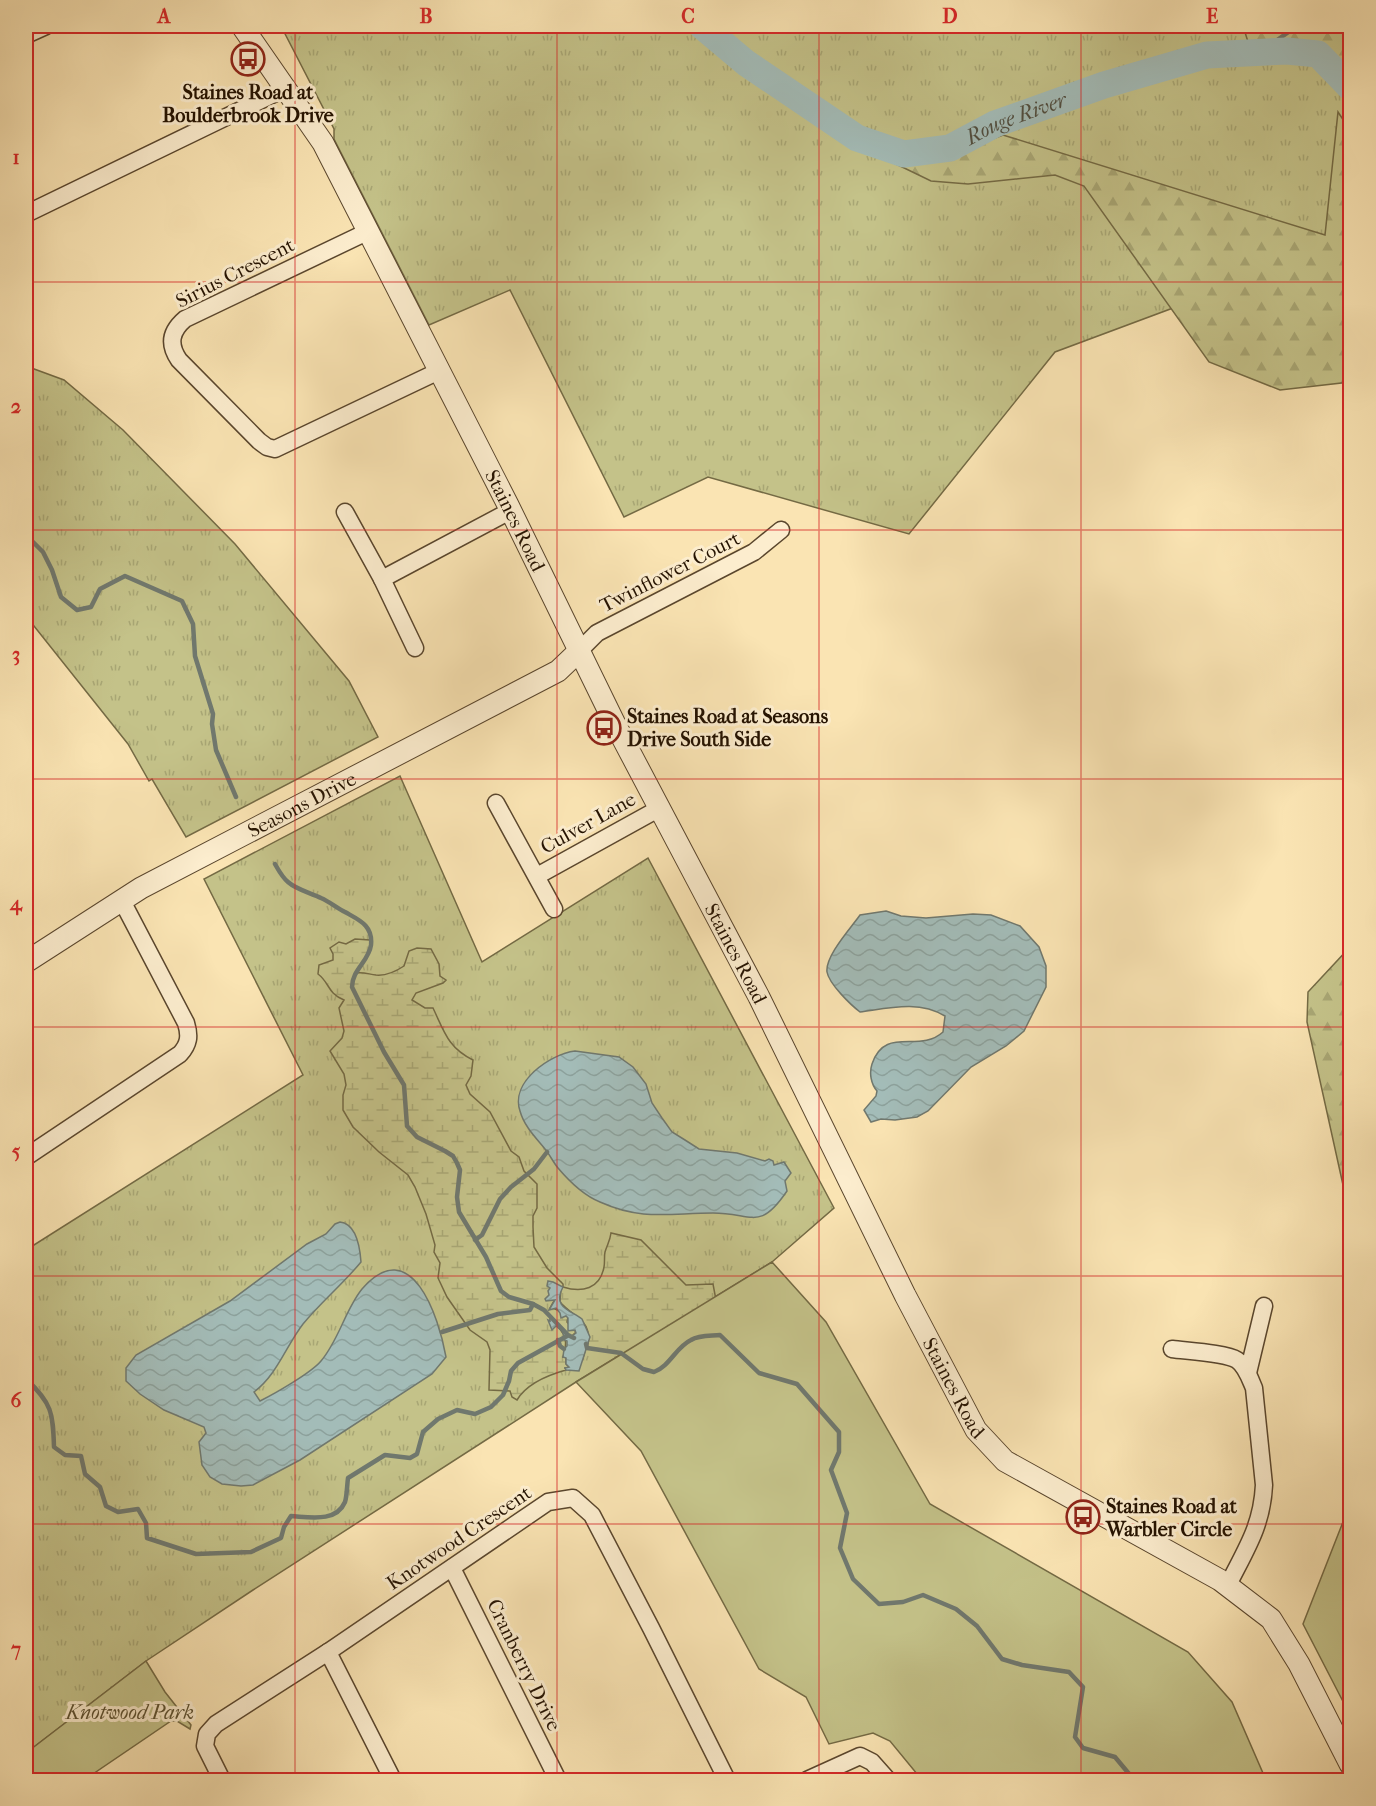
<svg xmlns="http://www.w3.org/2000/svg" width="1376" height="1806" font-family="'IM FELL French Canon',serif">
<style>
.grass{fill:url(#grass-tufts);stroke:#746a44;stroke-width:1.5;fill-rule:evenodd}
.forest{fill:url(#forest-firs);stroke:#746a44;stroke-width:1.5}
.wetland{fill:url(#wetland-marsh);stroke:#746a44;stroke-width:1.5}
.park{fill:#c4c289;stroke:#746a44;stroke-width:1.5}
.water{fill:url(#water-waves);stroke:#70786e;stroke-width:1.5}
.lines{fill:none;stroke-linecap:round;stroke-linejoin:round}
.stream{stroke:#70786e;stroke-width:4.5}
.river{stroke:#a3bcb8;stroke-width:27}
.minor-casing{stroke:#5a462d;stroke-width:19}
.tertiary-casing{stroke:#5a462d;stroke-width:23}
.minor{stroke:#fcedce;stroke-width:16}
.tertiary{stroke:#fcedce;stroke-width:21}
.grid{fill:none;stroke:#d62828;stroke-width:1.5;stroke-opacity:0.55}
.labels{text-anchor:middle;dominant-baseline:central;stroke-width:6;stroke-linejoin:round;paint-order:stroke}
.poi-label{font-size:20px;font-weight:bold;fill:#241200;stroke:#fcedce;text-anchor:start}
.street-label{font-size:20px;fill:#241200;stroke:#fcedce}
.park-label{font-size:20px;font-style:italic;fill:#5c5030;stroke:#fcedce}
.water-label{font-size:21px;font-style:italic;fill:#504e40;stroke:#fcedce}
.neatline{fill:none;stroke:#d62828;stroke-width:2}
.grid-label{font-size:20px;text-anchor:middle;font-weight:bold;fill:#d62828}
</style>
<defs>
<pattern id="grass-tufts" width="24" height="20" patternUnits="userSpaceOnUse" patternTransform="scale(1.5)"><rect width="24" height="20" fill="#c4c289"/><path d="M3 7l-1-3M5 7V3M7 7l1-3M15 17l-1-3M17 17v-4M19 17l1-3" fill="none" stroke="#a8a674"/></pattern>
<pattern id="forest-firs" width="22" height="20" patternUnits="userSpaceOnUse" patternTransform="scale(1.5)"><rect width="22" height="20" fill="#c4c289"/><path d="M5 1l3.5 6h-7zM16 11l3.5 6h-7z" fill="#a8a674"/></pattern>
<pattern id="wetland-marsh" width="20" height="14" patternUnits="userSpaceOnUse" patternTransform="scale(1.5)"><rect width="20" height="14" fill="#c4c289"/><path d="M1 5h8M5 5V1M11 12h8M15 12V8" fill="none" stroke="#a8a674"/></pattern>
<pattern id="water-waves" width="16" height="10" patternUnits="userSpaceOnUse" patternTransform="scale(1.5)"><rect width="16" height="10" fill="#a3bcb8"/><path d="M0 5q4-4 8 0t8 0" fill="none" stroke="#8ca19c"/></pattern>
</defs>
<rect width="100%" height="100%" fill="#fae4b3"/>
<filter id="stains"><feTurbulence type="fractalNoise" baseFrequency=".00333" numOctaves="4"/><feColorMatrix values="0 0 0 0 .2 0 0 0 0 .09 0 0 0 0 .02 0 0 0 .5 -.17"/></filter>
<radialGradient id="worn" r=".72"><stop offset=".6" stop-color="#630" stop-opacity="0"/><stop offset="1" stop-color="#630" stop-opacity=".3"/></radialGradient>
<g class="grass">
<path d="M281 26H1313L1350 100V242L1055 352 909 534 708 477 624 517 510 290 429 325 334 139V129Z"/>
<path d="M26 366 64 380 123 430 235 544 349 681 378 737 186 837 152 779 149 781 128 744 26 616Z"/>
<path d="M400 776 482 962 648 858 834 1208 772 1262 576 1382 253 1590 146 1661 26 1753V1250L303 1075 204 879ZM568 1335 589 1337 583 1358Z"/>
</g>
<g class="forest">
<path d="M1243 26H1350V86L1330 61 1299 43 1249 45Z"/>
<path d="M1338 112 1350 130V382L1280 390 1209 362 1084 186 1055 175 968 184 931 181 896 164 953 154 1003 135 1325 235Z"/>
<path d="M1350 947V1234L1345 1194 1307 1022 1308 992Z"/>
</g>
<path class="wetland" d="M355 939 370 940C372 953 361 963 356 973 364 972 368 974 376 975 386 976 395 972 404 966L409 951 417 948 431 949 439 964 440 976 446 980 443 983 416 993 412 1000 425 1008H433C444 1031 448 1048 473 1060L471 1076 466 1085 470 1094 490 1112 511 1151 519 1157 524 1171 537 1184V1208L533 1216V1227L534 1247 547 1268 563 1284V1287C582 1293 600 1289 604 1267 605 1262 604 1256 605 1252 607 1245 610 1241 611 1233L641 1240 686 1285 713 1284 716 1300 637 1365 621 1353 587 1348C594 1320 575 1319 560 1302L561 1287 549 1283 551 1288 549 1299H555L550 1308C556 1308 563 1313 568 1317L567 1322 576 1332 572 1336 568 1335 550 1316C562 1334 570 1334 563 1357H566V1364L569 1367 565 1368 566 1370C548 1375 527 1383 517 1400L512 1397 510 1391 489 1390 490 1350 487 1342 470 1330 447 1297 438 1278 440 1263 434 1252 435 1245 426 1214 415 1187 408 1175 379 1152 353 1127 343 1110V1095L346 1085 344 1074 330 1051 342 1038 344 1031 339 1008 344 1000C327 993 330 983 318 974L319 965 333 960V954L330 948 339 942 346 944Z"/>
<g class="park">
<path d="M772 1262 826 1322 930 1504 1188 1652 1232 1702 1266 1780H922L890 1741 873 1733 829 1744 806 1697 759 1669 641 1451 576 1382Z"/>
<path d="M1350 1504V1715L1303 1624Z"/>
<path d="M146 1661 165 1692 191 1725 190 1729 177 1721H171L84 1780H29L26 1776V1753Z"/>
</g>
<g class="water">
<path d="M886 911 901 916 926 918 973 914 991 915 1020 926 1039 947 1046 966V987L1024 1031 1006 1046 971 1067 928 1111 917 1117 895 1120 881 1119 871 1122 864 1110 876 1096 877 1091C871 1084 869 1073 872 1064 885 1025 919 1054 943 1032L945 1016C919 1000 889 1008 860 1012 851 1005 829 984 827 972 825 956 851 928 860 915Z"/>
<path d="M575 1051 619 1057 633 1067 646 1084 652 1103 662 1118 672 1132 685 1140 699 1149 737 1153 765 1161 769 1159 773 1161 774 1165 784 1162 791 1173 785 1181 787 1191C759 1232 753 1213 713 1213 670 1213 642 1221 600 1202 585 1196 569 1181 558 1168 553 1162 550 1155 545 1149 536 1138 524 1126 520 1111 510 1082 550 1054 575 1051Z"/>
<path d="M340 1222C357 1224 360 1248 361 1262 343 1284 321 1302 303 1324 286 1346 277 1375 254 1392L260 1401C274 1394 311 1373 321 1361 339 1340 345 1310 362 1289 411 1232 439 1317 446 1357L432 1374 300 1460 253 1485 241 1486 222 1484 210 1477 202 1465 199 1442 206 1433 204 1427 164 1410 140 1394 126 1381V1368L136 1355 230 1301 307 1244 326 1234 335 1224Z"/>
<path d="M548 1281 553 1282 563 1287C552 1307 570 1310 582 1319L590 1337 579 1371 566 1370 565 1368 569 1367 566 1364V1358L563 1357 564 1349 567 1346V1341L562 1339 564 1336 562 1331 556 1326 552 1330 548 1320 550 1321V1315L568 1335 572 1336 576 1333 575 1330 568 1331V1318L566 1316 561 1318 560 1313 556 1308 549 1310 555 1300 546 1301 545 1299 549 1295 548 1291 550 1288 547 1286Z"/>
</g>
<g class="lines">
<g class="stream">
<path d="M1273 43 1297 26"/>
<path d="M26 538H29L43 552 52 570 61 597 77 610 91 607 100 589 125 576 182 601 193 624 195 656 213 714 212 724 216 750 236 797"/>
<path d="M275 864C279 871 282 877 288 882 297 890 311 893 321 898 330 902 337 908 345 912 359 920 373 925 371 945 369 961 352 970 352 987L384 1052 404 1085 407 1126 417 1137 445 1151 453 1156 457 1163 460 1170 457 1197 459 1212 486 1257 501 1291 509 1297 533 1304 544 1310 568 1335 574 1338"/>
<path d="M475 1240 482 1235 500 1199 511 1187 534 1169 547 1152"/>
<path d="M442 1332 498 1314 530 1310 533 1304"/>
<path d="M558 1340 560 1346 564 1349"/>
<path d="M26 1342 29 1344 26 1356"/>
<path d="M586 1344 587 1348 621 1353 643 1369 654 1372C670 1366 676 1347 691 1340 699 1335 710 1336 720 1335L759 1373 797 1384 839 1432V1452L831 1470 847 1513 840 1548 853 1579 879 1604 903 1602 923 1595 956 1609 977 1626 1002 1659 1022 1665 1069 1672 1083 1687 1075 1737 1083 1748 1115 1757 1130 1775 1129 1780"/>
<path d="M26 1379C52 1403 53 1413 54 1447L65 1455 81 1456 85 1474 100 1487 106 1506 118 1512 138 1509 146 1523 147 1538 196 1554 251 1552 281 1538 284 1527 291 1516C309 1517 336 1523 345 1502 347 1496 347 1485 348 1478L385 1455 410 1458 417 1454 423 1432 438 1419 457 1410 475 1414 491 1407 503 1395 509 1381 511 1371 518 1363 567 1336"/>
</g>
<path class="river" id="s1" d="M702 26 746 63 857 138 904 154 950 148 995 124 1104 85 1207 55 1287 51 1318 54 1350 87"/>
<g class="minor-casing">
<g id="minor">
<path d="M26 35 46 26"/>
<path d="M26 214 286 88"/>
<path d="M369 231 185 319C171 331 168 344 179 360L259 441 267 447 275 449 439 371"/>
<path d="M345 512 382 579 415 648"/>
<path d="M382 579 510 511"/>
<path d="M579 651 597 633 754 552 781 530"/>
<path d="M496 803 554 909"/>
<path d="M537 876 660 808"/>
<path d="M26 1157 180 1054C189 1044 190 1036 186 1023L121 899"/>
<path d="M1172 1349C1186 1351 1226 1353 1237 1360 1246 1366 1250 1379 1254 1388L1264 1485C1262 1526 1246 1549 1228 1585"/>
<path d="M1248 1373 1264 1306"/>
<path d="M452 1568 558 1780"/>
<path d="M328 1652 393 1780"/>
<path d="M222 1780 205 1746 207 1734 216 1724 328 1652 548 1502 573 1498 592 1515 651 1628 727 1780"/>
<path d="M807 1780 860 1756 872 1762 888 1780"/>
</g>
</g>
<g class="tertiary-casing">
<g id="tertiary">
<path id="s2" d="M242 26 323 143 508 505 615 724 759 997 905 1295 976 1430 1005 1461 1220 1580 1271 1619 1299 1664 1350 1764"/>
<path id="s3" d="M26 962 141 888 558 671 579 651"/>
</g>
</g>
<use href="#minor" class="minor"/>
<use href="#tertiary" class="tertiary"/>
</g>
<path class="grid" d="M295 26V1780M557 26V1780M819 26V1780M1081 26V1780M26 282H1350M26 530H1350M26 779H1350M26 1027H1350M26 1276H1350M26 1524H1350"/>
<defs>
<g id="bus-ring" transform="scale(1.725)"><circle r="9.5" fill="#fcedce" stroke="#8f2418" stroke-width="1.5"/><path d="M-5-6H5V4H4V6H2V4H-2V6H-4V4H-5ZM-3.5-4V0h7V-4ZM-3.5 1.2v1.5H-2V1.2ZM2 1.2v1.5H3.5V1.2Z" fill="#8f2418"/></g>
</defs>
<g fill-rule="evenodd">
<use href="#bus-ring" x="248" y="59"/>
<use href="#bus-ring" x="604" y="728"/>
<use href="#bus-ring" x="1083" y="1517"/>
</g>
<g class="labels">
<g class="poi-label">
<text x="248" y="92" text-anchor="middle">Staines Road at<tspan x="248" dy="23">Boulderbrook Drive</tspan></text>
<text x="627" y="716">Staines Road at Seasons<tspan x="627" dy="23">Drive South Side</tspan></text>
<text x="1106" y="1506">Staines Road at<tspan x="1106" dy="23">Warbler Circle</tspan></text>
</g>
<g class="street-label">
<text transform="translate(235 273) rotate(-27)">Sirius Crescent</text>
<text stroke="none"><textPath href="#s2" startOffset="566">Staines Road</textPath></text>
<text transform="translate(670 572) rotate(-27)">Twinflower Court</text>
<text stroke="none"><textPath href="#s3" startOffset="318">Seasons Drive</textPath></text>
<text transform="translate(588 823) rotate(-29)">Culver Lane</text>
<text stroke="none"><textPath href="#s2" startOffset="1052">Staines Road</textPath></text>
<text stroke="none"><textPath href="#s2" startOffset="1538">Staines Road</textPath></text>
<text transform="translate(459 1538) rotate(-34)">Knotwood Crescent</text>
<text transform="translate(524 1665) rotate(64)">Cranberry Drive</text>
</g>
<g class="park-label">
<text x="130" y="1712">Knotwood Park</text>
</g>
<g class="water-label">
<text stroke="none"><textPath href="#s1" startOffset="360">Rouge River</textPath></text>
</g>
</g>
<rect width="1376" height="1806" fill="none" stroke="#fae4b3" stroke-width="66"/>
<rect x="33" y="33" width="1310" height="1740" class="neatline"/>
<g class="grid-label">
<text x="164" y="23">A</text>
<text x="426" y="23">B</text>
<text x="688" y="23">C</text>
<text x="950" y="23">D</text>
<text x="1212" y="23">E</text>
<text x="16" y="164">1</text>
<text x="16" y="413">2</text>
<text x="16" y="661">3</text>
<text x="16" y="910">4</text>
<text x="16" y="1158">5</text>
<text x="16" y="1407">6</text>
<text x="16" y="1656">7</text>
</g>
<rect width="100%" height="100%" filter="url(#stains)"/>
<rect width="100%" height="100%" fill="url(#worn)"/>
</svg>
